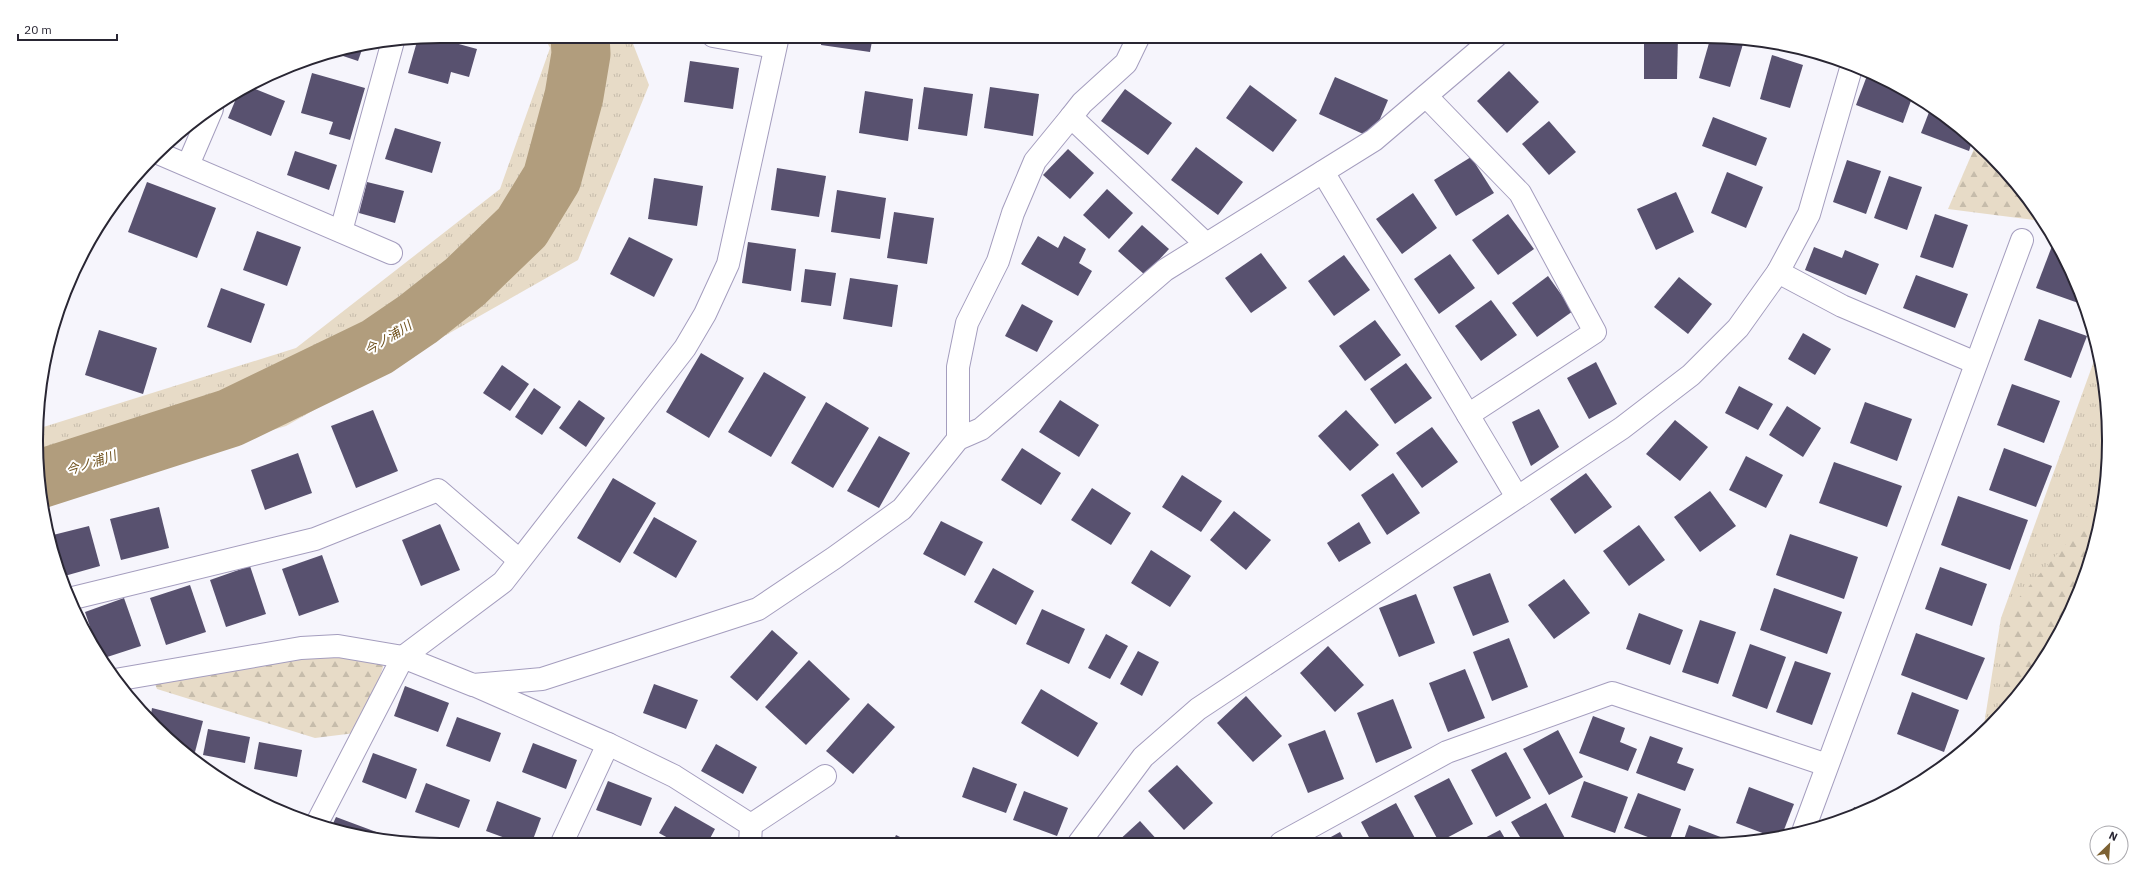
<svg xmlns="http://www.w3.org/2000/svg" width="2145" height="881" font-family="'IBM Plex Sans','Noto Sans JP',sans-serif">
<style>
.grass{fill:url(#grass-tufts)}
.forest{fill:url(#forest-firs)}
.lines{fill:none;stroke-linecap:round;stroke-linejoin:round}
.river{stroke:#b19d7d;stroke-width:59}
.building{fill:#58516f}
.minor-casing{stroke:#a49dbe;stroke-width:24}
.minor{stroke:#fff;stroke-width:22}
.labels{text-anchor:middle;dominant-baseline:central;stroke-width:4;stroke-linejoin:round;paint-order:stroke}
.water-label{font-size:13px;font-style:italic;fill:#70521d;stroke:#fff}
.rim{fill:none;stroke:#292633;stroke-width:2}
</style>
<defs>
<pattern id="grass-tufts" width="24" height="20" patternUnits="userSpaceOnUse"><rect width="24" height="20" fill="#e7dbc7"/><path d="M3 7l-1-3M5 7V3M7 7l1-3M15 17l-1-3M17 17v-4M19 17l1-3" fill="none" stroke="#c6bcab"/></pattern>
<pattern id="forest-firs" width="22" height="20" patternUnits="userSpaceOnUse"><rect width="22" height="20" fill="#e7dbc7"/><path d="M5 1l3.5 6h-7zM16 11l3.5 6h-7z" fill="#c6bcab"/></pattern>
</defs>
<rect width="100%" height="100%" fill="#f6f5fc"/>
<g class="grass">
<path d="M544 36H630L649 85 578 260 286 426 42 498 36 441 37 429 296 348 500 189 550 48Z"/>
<path d="M2098 350 2108 414 2106 493 2088 570 2041 665 1983 731 2001 618Z"/>
</g>
<g class="forest">
<path d="M1977 142 2025 194 2042 221 1948 209Z"/>
<path d="M2106 489 2088 570 2041 665 2000 711 2001 618 2073 536Z"/>
<path d="M387 654 363 732 315 738 157 689 151 674 225 661Z"/>
</g>
<g class="lines">
<path class="river" d="M40 479 230 418 377 347 418 319 465 282 522 227 552 178 574 96 581 54 580 36"/>
</g>
<g class="building">
<path d="M822 36H873L870 52 821 45Z"/>
<path d="M1644 36H1678L1677 79H1644Z"/>
<path d="M1711 36 1743 44 1730 87 1699 78Z"/>
<path d="M433 37 477 49 469 77 451 72 448 84 408 73 418 38Z"/>
<path d="M362 44H364L358 61 331 52Z"/>
<path d="M1772 55 1803 65 1790 108 1760 99Z"/>
<path d="M690 61 739 68 733 109 684 102Z"/>
<path d="M1509 71 1539 102 1507 133 1477 101Z"/>
<path d="M312 73 365 88 350 140 329 134 333 122 301 113Z"/>
<path d="M1868 73 1913 95 1903 123 1856 105Z"/>
<path d="M1335 77 1388 100 1372 138 1319 114Z"/>
<path d="M1250 85 1297 120 1273 152 1226 118Z"/>
<path d="M248 86 285 101 271 136 228 118 240 89Z"/>
<path d="M924 87 973 94 967 136 918 129Z"/>
<path d="M990 87 1039 94 1033 136 984 128Z"/>
<path d="M1125 89 1172 123 1148 155 1101 121Z"/>
<path d="M865 91 913 99 908 141 859 133Z"/>
<path d="M1931 107 1973 139 1969 151 1921 133Z"/>
<path d="M1713 117 1767 138 1756 166 1702 146Z"/>
<path d="M1549 121 1576 152 1549 175 1522 144Z"/>
<path d="M395 128 441 142 432 173 385 159Z"/>
<path d="M1196 147 1243 182 1218 215 1171 180Z"/>
<path d="M1068 149 1094 173 1070 199 1043 175Z"/>
<path d="M295 151 337 165 329 190 287 175Z"/>
<path d="M1471 157 1494 193 1456 216 1434 180Z"/>
<path d="M1847 160 1881 171 1866 214 1833 202Z"/>
<path d="M777 168 826 176 819 217 771 210Z"/>
<path d="M1727 172 1763 187 1746 228 1711 213Z"/>
<path d="M1889 176 1922 187 1907 230 1874 218Z"/>
<path d="M654 178 703 186 697 226 648 219Z"/>
<path d="M147 182 216 208 197 258 128 232Z"/>
<path d="M367 182 404 191 395 223 359 213Z"/>
<path d="M1107 189 1133 213 1109 239 1083 215Z"/>
<path d="M837 190 886 198 880 239 831 232Z"/>
<path d="M1676 192 1694 232 1656 250 1637 209Z"/>
<path d="M1413 193 1437 228 1402 254 1376 219Z"/>
<path d="M894 212 934 218 927 264 887 258Z"/>
<path d="M1508 214 1534 249 1498 275 1472 240Z"/>
<path d="M1935 214 1968 225 1953 268 1920 257Z"/>
<path d="M1142 225 1169 249 1145 275 1118 251Z"/>
<path d="M257 231 301 247 287 286 243 270Z"/>
<path d="M1038 236 1058 248 1064 236 1086 249 1079 263 1092 271 1078 296 1021 264Z"/>
<path d="M629 237 673 259 654 297 610 274Z"/>
<path d="M748 242 796 249 791 291 742 283Z"/>
<path d="M2052 246 2059 249 2067 261 2084 305 2036 288Z"/>
<path d="M1814 247 1842 258 1845 250 1879 264 1866 295 1805 270Z"/>
<path d="M1261 253 1287 288 1251 313 1225 278Z"/>
<path d="M1450 254 1475 288 1439 314 1414 279Z"/>
<path d="M1344 255 1370 290 1334 316 1308 281Z"/>
<path d="M805 269 836 273 831 306 801 302Z"/>
<path d="M1916 275 1968 294 1955 328 1903 308Z"/>
<path d="M1548 276 1573 311 1537 337 1512 303Z"/>
<path d="M1679 277 1712 304 1688 334 1654 307Z"/>
<path d="M850 278 898 285 892 327 843 319Z"/>
<path d="M221 288 265 304 251 343 207 327Z"/>
<path d="M1491 300 1517 335 1481 361 1455 326Z"/>
<path d="M1022 304 1053 321 1037 352 1005 336Z"/>
<path d="M2039 319 2087 336 2071 378 2024 360Z"/>
<path d="M1375 320 1401 355 1365 381 1339 346Z"/>
<path d="M99 330 157 348 143 394 85 375Z"/>
<path d="M1803 333 1831 349 1815 375 1788 359Z"/>
<path d="M701 353 744 378 709 438 666 412Z"/>
<path d="M1596 362 1617 404 1589 419 1567 378Z"/>
<path d="M1406 363 1432 398 1395 424 1370 389Z"/>
<path d="M502 365 529 384 510 411 483 393Z"/>
<path d="M764 372 806 397 771 457 728 432Z"/>
<path d="M2012 384 2060 401 2044 443 1997 425Z"/>
<path d="M1739 386 1773 404 1758 430 1725 413Z"/>
<path d="M534 388 561 407 542 435 515 417Z"/>
<path d="M579 400 605 418 586 447 559 428Z"/>
<path d="M1060 400 1099 425 1079 457 1039 432Z"/>
<path d="M826 402 869 428 833 488 791 463Z"/>
<path d="M1865 402 1912 419 1897 461 1850 443Z"/>
<path d="M1787 406 1821 428 1803 457 1769 435Z"/>
<path d="M1539 409 1559 447 1531 466 1512 422Z"/>
<path d="M373 410 398 471 356 488 331 426Z"/>
<path d="M1346 410 1379 445 1350 471 1318 436Z"/>
<path d="M1675 420 1708 447 1680 481 1646 454Z"/>
<path d="M1432 427 1458 462 1422 488 1396 453Z"/>
<path d="M879 436 910 453 879 508 847 491Z"/>
<path d="M1022 448 1061 473 1041 505 1001 480Z"/>
<path d="M2004 448 2052 466 2036 507 1989 490Z"/>
<path d="M298 453 312 493 265 510 251 470Z"/>
<path d="M1746 456 1783 475 1766 508 1729 490Z"/>
<path d="M1834 462 1902 486 1887 527 1819 503Z"/>
<path d="M1393 473 1420 513 1387 535 1361 495Z"/>
<path d="M1586 473 1612 507 1575 534 1550 499Z"/>
<path d="M1182 475 1222 501 1201 532 1162 507Z"/>
<path d="M613 478 656 503 620 563 577 538Z"/>
<path d="M1092 488 1131 513 1111 545 1071 520Z"/>
<path d="M1710 491 1736 526 1700 552 1674 517Z"/>
<path d="M1958 496 2028 520 2010 570 1941 545Z"/>
<path d="M159 507 169 548 121 560 110 519Z"/>
<path d="M1234 511 1271 540 1246 570 1210 540Z"/>
<path d="M654 517 697 541 676 578 633 553Z"/>
<path d="M941 521 983 542 965 576 923 554Z"/>
<path d="M1359 522 1371 543 1339 562 1327 543Z"/>
<path d="M440 524 460 570 421 586 402 540Z"/>
<path d="M1639 525 1665 560 1629 586 1603 551Z"/>
<path d="M89 526 100 566 61 577 49 536Z"/>
<path d="M1790 534 1858 557 1844 599 1776 575Z"/>
<path d="M1151 550 1191 576 1170 607 1131 583Z"/>
<path d="M322 555 339 602 299 616 282 569Z"/>
<path d="M250 566 266 614 226 627 210 580Z"/>
<path d="M1940 567 1987 584 1972 626 1925 609Z"/>
<path d="M993 568 1034 591 1016 625 974 602Z"/>
<path d="M1490 573 1509 622 1473 636 1453 587Z"/>
<path d="M1564 579 1590 613 1554 639 1528 605Z"/>
<path d="M190 585 206 632 166 645 150 598Z"/>
<path d="M1774 588 1842 612 1827 654 1760 630Z"/>
<path d="M1416 594 1435 643 1399 657 1379 608Z"/>
<path d="M124 598 141 646 101 659 85 612Z"/>
<path d="M1042 609 1085 629 1069 664 1026 644Z"/>
<path d="M1639 613 1683 630 1670 665 1626 649Z"/>
<path d="M1700 620 1736 632 1718 684 1682 672Z"/>
<path d="M772 630 798 653 757 701 730 677Z"/>
<path d="M1916 633 1985 658 1967 700 1901 675Z"/>
<path d="M1106 634 1128 646 1110 679 1088 668Z"/>
<path d="M1509 638 1528 687 1492 701 1473 652Z"/>
<path d="M1750 644 1786 657 1767 709 1732 696Z"/>
<path d="M1328 646 1364 685 1335 712 1300 673Z"/>
<path d="M1138 651 1159 662 1142 696 1120 684Z"/>
<path d="M809 660 850 699 806 745 765 707Z"/>
<path d="M1795 661 1831 673 1812 725 1776 712Z"/>
<path d="M1465 669 1485 718 1448 732 1429 683Z"/>
<path d="M654 684 698 700 686 729 643 713Z"/>
<path d="M405 686 449 703 438 732 394 716Z"/>
<path d="M1041 689 1098 723 1078 757 1021 723Z"/>
<path d="M1912 692 1959 710 1944 752 1897 734Z"/>
<path d="M1246 696 1282 736 1253 762 1217 723Z"/>
<path d="M1393 699 1412 748 1376 763 1357 713Z"/>
<path d="M868 703 895 727 853 774 826 751Z"/>
<path d="M152 708 203 721 195 752 181 749 150 720Z"/>
<path d="M1593 716 1625 728 1620 742 1637 749 1628 771 1579 753Z"/>
<path d="M457 717 501 733 490 762 446 746Z"/>
<path d="M208 729 250 737 245 763 203 755Z"/>
<path d="M1325 730 1344 779 1308 793 1288 744Z"/>
<path d="M1558 730 1583 777 1549 795 1523 749Z"/>
<path d="M1650 736 1683 748 1677 763 1694 769 1685 791 1636 773Z"/>
<path d="M259 742 302 750 297 777 254 769Z"/>
<path d="M533 743 577 760 566 789 522 772Z"/>
<path d="M716 744 757 767 743 794 701 771Z"/>
<path d="M1506 752 1531 798 1496 817 1471 770Z"/>
<path d="M373 753 417 769 406 799 362 782Z"/>
<path d="M1177 765 1213 803 1184 830 1148 791Z"/>
<path d="M973 767 1017 784 1006 813 962 797Z"/>
<path d="M1449 778 1473 824 1439 842 1414 796Z"/>
<path d="M608 781 652 798 641 826 596 810Z"/>
<path d="M1584 781 1628 797 1615 833 1571 817Z"/>
<path d="M426 783 470 800 459 828 415 812Z"/>
<path d="M1749 787 1794 804 1782 835 1773 837 1736 823Z"/>
<path d="M1024 791 1068 808 1057 836 1013 820Z"/>
<path d="M1638 793 1681 809 1669 842H1661L1624 828Z"/>
<path d="M497 801 541 818 531 845H524L486 831Z"/>
<path d="M1396 803 1417 842 1372 843 1361 822Z"/>
<path d="M1546 803 1567 842H1523L1511 822Z"/>
<path d="M675 806 715 829 707 844H679L659 833Z"/>
<path d="M1854 807 1865 811 1850 817Z"/>
<path d="M336 817 379 833 377 839 331 828Z"/>
<path d="M1140 821 1160 843H1116Z"/>
<path d="M1689 825 1731 841V842H1683Z"/>
<path d="M1500 830 1507 842H1477Z"/>
<path d="M1340 832 1346 843H1320Z"/>
<path d="M896 835 914 844H892Z"/>
</g>
<g class="lines">
<g class="minor-casing">
<g id="minor">
<path d="M713 36 775 47"/>
<path d="M1139 36 1126 63 1082 103 1071 117 1206 244"/>
<path d="M1426 96 1520 193 1595 332 1468 415"/>
<path d="M158 153 391 253"/>
<path d="M188 165 212 109"/>
<path d="M1323 172 1517 497"/>
<path d="M341 231 393 41"/>
<path d="M1778 272 1842 306 1976 363"/>
<path d="M958 439V367L967 323 998 261 1013 213 1035 161 1071 117"/>
<path d="M69 599 315 539 438 490 519 560"/>
<path d="M115 680 301 648 338 646 403 657 473 685 542 679 758 609 834 558 902 509 958 439 981 429 1165 270 1374 140 1496 36"/>
<path d="M474 685 608 744 674 776 751 825 750 844"/>
<path d="M316 825 403 657 503 582 685 348 705 314 728 264 778 36"/>
<path d="M751 825 825 776"/>
<path d="M1804 829 2022 240"/>
<path d="M1079 843 1143 757 1198 709 1622 428 1691 375 1738 328 1778 272 1809 214 1852 65"/>
<path d="M1281 843 1447 752 1612 693 1827 765"/>
<path d="M561 845 608 744"/>
</g>
</g>
<use href="#minor" class="minor"/>
</g>
<g class="labels">
<g class="water-label">
<text transform="translate(388 338) rotate(-32)">今ノ浦川</text>
<text transform="translate(91 463) rotate(-18)">今ノ浦川</text>
</g>
</g>
<path d="M0 0H2145V881H0ZM440 43H1705A397 397 0 0 1 2102 440V441A397 397 0 0 1 1705 838H440A397 397 0 0 1 43 441V440A397 397 0 0 1 440 43Z" fill="#fff" fill-rule="evenodd"/>
<path class="rim" d="M440 43H1705A397 397 0 0 1 2102 440V441A397 397 0 0 1 1705 838H440A397 397 0 0 1 43 441V440A397 397 0 0 1 440 43Z"/>
<g transform="translate(2109 845) rotate(25)"><circle r="19" fill="#ffffff" stroke="#a9a8ad"/>
<path d="M0-3L7 15L0 10L-7 15Z" fill="#7d6234"/>
<text y="-6" font-size="11" font-weight="bold" text-anchor="middle" fill="#292633">N</text>
</g>
<path d="M18 34v6h99v-6" fill="none" stroke="#292633" stroke-width="2"/>
<text x="24" y="34" font-size="12" fill="#292633" stroke="#ffffff" stroke-width="3" paint-order="stroke">20 m</text>
</svg>
